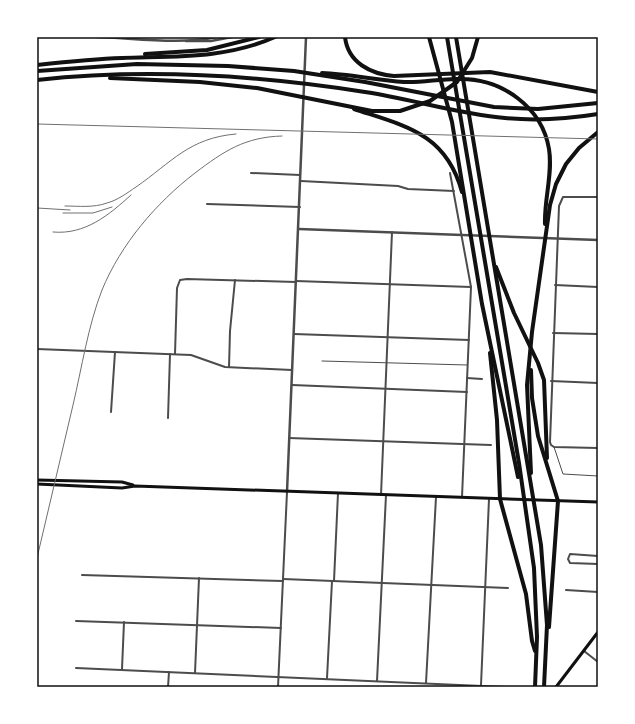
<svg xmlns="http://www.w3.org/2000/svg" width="635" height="724" font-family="Montserrat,sans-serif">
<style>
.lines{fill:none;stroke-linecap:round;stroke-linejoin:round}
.service{stroke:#4c4c4c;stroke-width:1}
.minor{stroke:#4c4c4c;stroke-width:2}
.tertiary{stroke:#4c4c4c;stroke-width:2.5}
.secondary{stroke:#111;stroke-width:3}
.primary{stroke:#111;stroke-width:3}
.motorway{stroke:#111;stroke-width:4}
.rail{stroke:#707070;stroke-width:1}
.neatline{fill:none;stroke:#111;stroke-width:1.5}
</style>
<rect width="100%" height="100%" fill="#fff"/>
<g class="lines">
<g class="service">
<path d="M322 361 467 365"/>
<path d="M554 447 563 474 598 476"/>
</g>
<g class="minor">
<path d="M251 173 300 175"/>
<path d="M450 173 471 287 462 497"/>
<path d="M301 181 398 186 408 189 454 191"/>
<path d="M598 197H563L559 206 550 442 551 445 554 447 598 448"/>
<path d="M207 204 300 207"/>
<path d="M296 281 471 287"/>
<path d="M555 285 598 287"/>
<path d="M553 333 598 334"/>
<path d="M294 334 469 340"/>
<path d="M37 349 191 355 225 367 292 370"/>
<path d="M175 354 177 288 180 280 187 279 296 282"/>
<path d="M229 367 230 331 235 280"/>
<path d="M467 378 482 379"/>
<path d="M551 381 598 383"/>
<path d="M292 385 467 392"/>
<path d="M111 412 115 352"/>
<path d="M168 418 170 354"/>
<path d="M289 438 491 445"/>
<path d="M381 495 392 232"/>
<path d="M598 556 570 554 568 559 570 563 598 564"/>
<path d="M82 575 283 581"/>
<path d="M283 579 508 588"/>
<path d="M334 581 338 493"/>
<path d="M566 590 598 592"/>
<path d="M76 621 281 628"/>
<path d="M584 651 598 662"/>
<path d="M76 668 505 687"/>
<path d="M122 669 124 622"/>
<path d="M195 673 199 578"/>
<path d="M327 678 332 581"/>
<path d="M377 681 386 495"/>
<path d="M426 683 436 497"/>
<path d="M481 685 489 499"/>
<path d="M168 687 169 672"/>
<path d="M278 687 287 492"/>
</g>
<g class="tertiary">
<path d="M97 37C133 38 182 45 216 37"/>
<path d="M186 41H211L232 37"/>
<path d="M299 229 598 240"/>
<path d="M287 492 306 37"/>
</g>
<g class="secondary">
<path d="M37 480 122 482 133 485"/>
<path d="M37 484 122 488 135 486 598 502"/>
</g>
<path class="primary" d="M556 687 598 632"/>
<g class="motorway">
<path d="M345 37C348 63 371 74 394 76L490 72 598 92"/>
<path d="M429 37 452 122 482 304 518 477"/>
<path d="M447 37 519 463 534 568 537 637 535 687"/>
<path d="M456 37 541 545 547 625 544 687"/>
<path d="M145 54 207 50 259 37"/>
<path d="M37 65C65 62 94 59 122 58 174 56 226 59 275 37"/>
<path d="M37 71 137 64 228 66 294 71 365 82 494 107 538 109 598 103"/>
<path d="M322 73C349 74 376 80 404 82 423 83 442 78 461 79 502 79 542 107 549 149 553 174 544 199 545 224"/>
<path d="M110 78 200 82 257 88 372 111H400L430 101 457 82 472 58 478 37"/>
<path d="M37 80C146 68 257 75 365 92 412 99 458 114 505 118 535 121 567 119 598 114"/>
<path d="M354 109C405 126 446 133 462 192"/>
<path d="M496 267 514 313 538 363 544 380 547 458"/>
<path d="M490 353 497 420 500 499 526 594 532 641 535 651"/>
<path d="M531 370 532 398 538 436 558 501 549 627"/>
<path d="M531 473 527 385 532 332 550 205 556 184 566 164 579 148 598 132"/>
</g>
<g class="rail">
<path d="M37 124 598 139"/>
<path d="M65 206C79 206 93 208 107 203 118 200 127 193 136 187 172 162 189 138 236 134"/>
<path d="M37 208 70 210"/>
<path d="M63 213H93L112 207"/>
<path d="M53 232C85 235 109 215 131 195"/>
<path d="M37 558C49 507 61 456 73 405 82 367 88 326 102 290 121 244 156 203 195 173 224 151 245 137 282 136"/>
</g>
</g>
<rect width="635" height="724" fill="none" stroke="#ffffff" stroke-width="76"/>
<rect x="38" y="38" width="559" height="648" class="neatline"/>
</svg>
